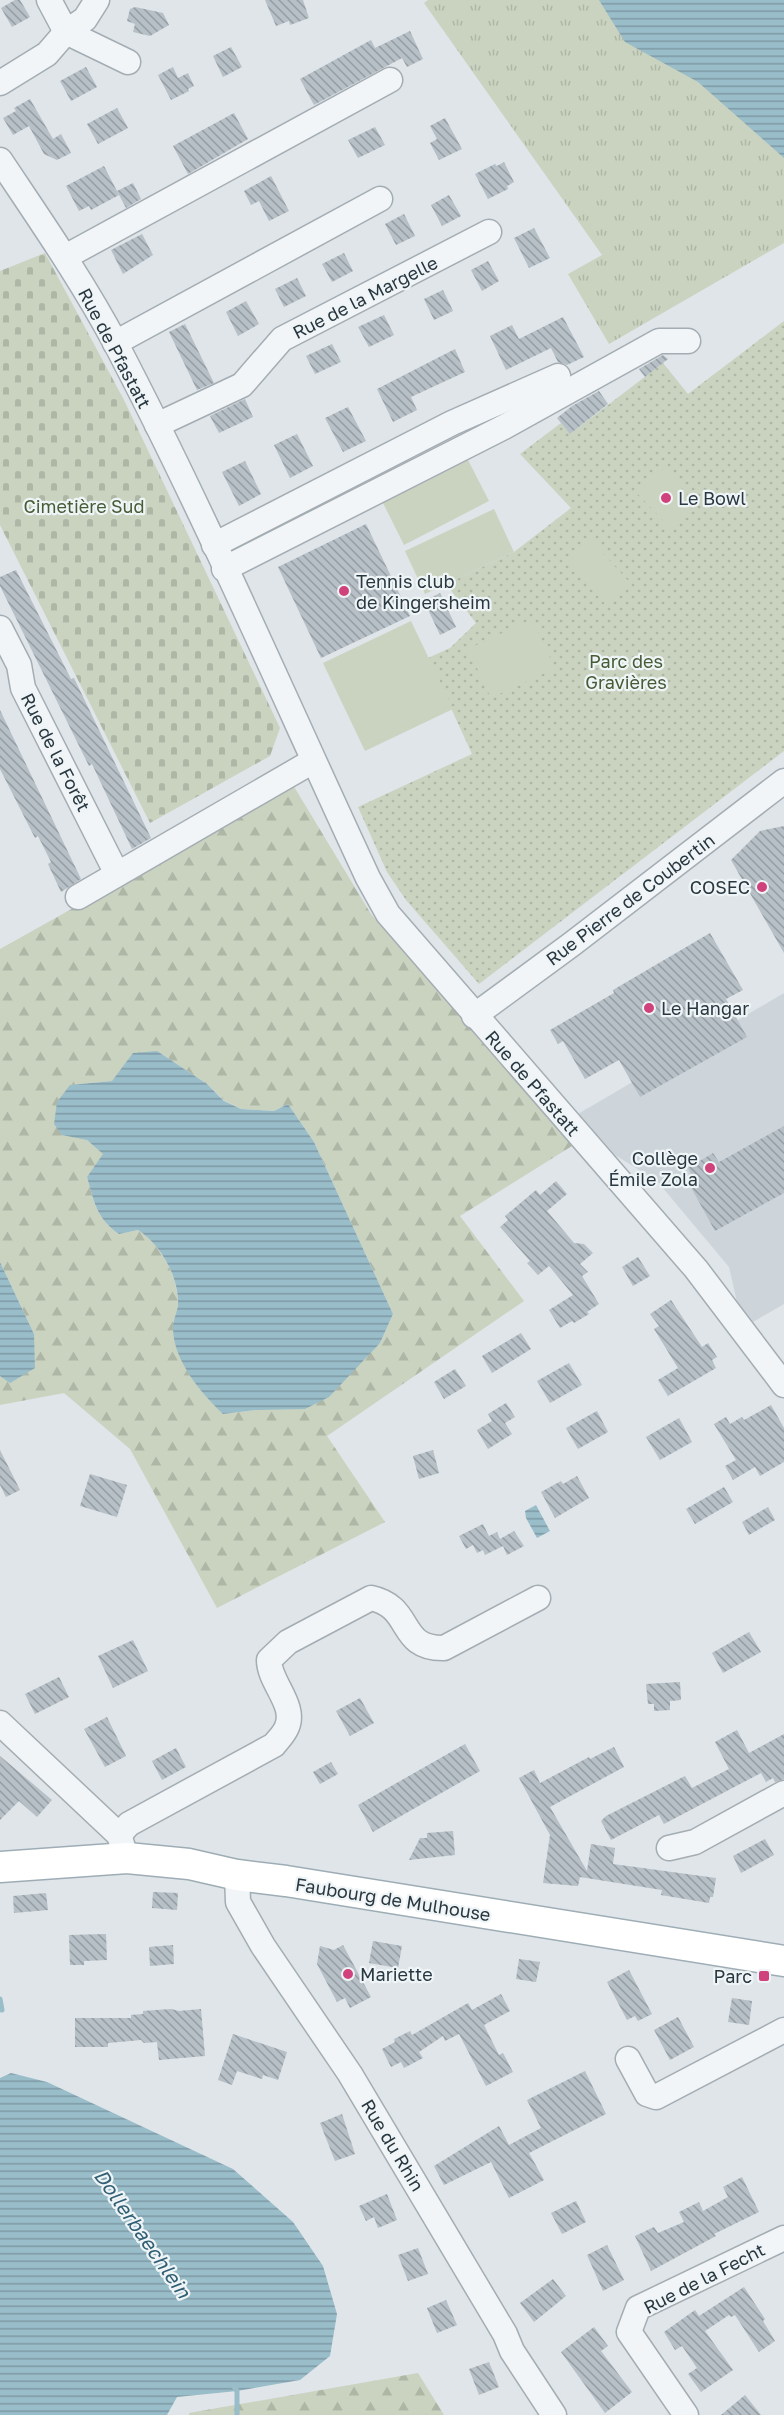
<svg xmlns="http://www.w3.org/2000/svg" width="784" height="2415" font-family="'Golos Text',sans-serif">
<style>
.built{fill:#cdd5db}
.grass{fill:url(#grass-tufts)}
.forest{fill:url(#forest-firs);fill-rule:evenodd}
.cemetery{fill:url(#cemetery-stones)}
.park{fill:url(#park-dots)}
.pitch{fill:#cad3c0}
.water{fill:url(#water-rules)}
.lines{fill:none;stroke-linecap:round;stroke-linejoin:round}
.stream{stroke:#99bdc9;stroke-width:5}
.building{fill:url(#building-back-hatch)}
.minor-casing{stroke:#a4adb3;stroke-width:27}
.major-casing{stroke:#9eadb5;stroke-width:33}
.minor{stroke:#f2f5f7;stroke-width:24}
.major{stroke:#fff;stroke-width:30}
.poi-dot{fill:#d0427b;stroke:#eff4f6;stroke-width:2}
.labels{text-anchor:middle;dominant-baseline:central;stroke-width:4.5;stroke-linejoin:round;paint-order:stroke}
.street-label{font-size:18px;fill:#283740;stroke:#eff4f6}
.poi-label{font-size:18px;fill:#283740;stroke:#eff4f6;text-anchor:start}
.park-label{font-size:18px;fill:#465c35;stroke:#eff4f6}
.water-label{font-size:20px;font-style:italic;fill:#316075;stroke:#eff4f6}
</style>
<defs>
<pattern id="grass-tufts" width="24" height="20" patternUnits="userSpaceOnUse" patternTransform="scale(1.5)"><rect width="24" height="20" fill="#cad3c0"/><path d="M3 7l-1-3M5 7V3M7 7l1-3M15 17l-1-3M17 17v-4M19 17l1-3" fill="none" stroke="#aeb6a6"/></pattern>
<pattern id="forest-firs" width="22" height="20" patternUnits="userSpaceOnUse" patternTransform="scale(1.5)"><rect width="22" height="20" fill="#cad3c0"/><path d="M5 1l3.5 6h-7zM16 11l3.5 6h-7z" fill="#aeb6a6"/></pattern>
<pattern id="cemetery-stones" width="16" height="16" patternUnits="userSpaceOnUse" patternTransform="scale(1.5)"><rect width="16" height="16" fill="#cad3c0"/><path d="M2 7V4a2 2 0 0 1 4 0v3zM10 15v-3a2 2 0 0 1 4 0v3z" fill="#aeb6a6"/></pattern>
<pattern id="park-dots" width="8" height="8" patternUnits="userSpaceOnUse" patternTransform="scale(1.5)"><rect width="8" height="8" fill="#cad3c0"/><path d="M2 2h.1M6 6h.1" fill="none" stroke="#aeb6a6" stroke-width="1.8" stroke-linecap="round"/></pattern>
<pattern id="water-rules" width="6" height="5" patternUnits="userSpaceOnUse" patternTransform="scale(1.5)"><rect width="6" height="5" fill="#99bdc9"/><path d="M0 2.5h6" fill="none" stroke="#7d9aa5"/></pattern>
<pattern id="building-back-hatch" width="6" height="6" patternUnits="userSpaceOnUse" patternTransform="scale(1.5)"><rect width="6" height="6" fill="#b6c0c6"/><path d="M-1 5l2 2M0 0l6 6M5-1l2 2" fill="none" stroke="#949da2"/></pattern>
</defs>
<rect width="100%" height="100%" fill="#dfe5e9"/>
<path class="built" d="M784 993V1304L753 1322 737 1302 729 1267 657 1181 615 1155 578 1114Z"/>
<path class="grass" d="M428 0H784V243L609 344 568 274 602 255 424 3Z"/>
<g class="forest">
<path d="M293 785 371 914 572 1146 460 1216 524 1301 327 1436 385 1522 217 1608 130 1449 64 1393 0 1405V1376L34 1334 0 1262V949ZM157 1051 207 1084 225 1101 241 1109 274 1111 288 1104 314 1142 393 1314 380 1343 256 1410 223 1414 173 1328C175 1321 177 1312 178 1304 178 1276 161 1245 138 1230L119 1234C97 1219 94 1202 87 1177L104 1154 87 1140 70 1085 112 1081Z"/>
<path d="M418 2373 444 2415H189V2413Z"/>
</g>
<path class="cemetery" d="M45 253 124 400 280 728 270 756 150 823 0 525V271Z"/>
<path class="park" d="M784 321V751L479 984 406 900 387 872 358 807 472 754 428 658 450 648 476 623 446 584 514 552 571 508 520 454 561 423 570 434 663 363 688 394Z"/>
<g class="pitch">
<path d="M468 460 489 501 404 545 383 503Z"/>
<path d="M664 469 698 506 671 529 634 490Z"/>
<path d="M494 509 514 552 425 594 405 551Z"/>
<path d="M590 539 632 585 608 607 566 561Z"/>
<path d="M532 619 555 668 491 698 468 649Z"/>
<path d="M411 621 453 709 365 751 323 663Z"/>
</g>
<g class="water">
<path d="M599 0H784V158L698 82 625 42Z"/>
<path d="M157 1051 207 1084 224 1101 241 1109 274 1111 288 1104 314 1142 393 1314 380 1343 329 1397 305 1409 256 1410 223 1414C201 1393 173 1360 173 1328 173 1320 177 1313 178 1305 179 1277 161 1245 138 1230L119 1234C97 1219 94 1202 87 1177L103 1154 87 1140 62 1135 54 1124 57 1102 70 1085 112 1081 133 1053Z"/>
<path d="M0 1262 34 1334 35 1368 10 1383 0 1376Z"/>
<path d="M536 1505 550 1531 537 1538 526 1518 525 1511Z"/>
<path d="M11 2073 47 2082 233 2169 293 2222 323 2266 337 2314 330 2356 300 2380 237 2391 177 2397 167 2415H0V2078Z"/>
</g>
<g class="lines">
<g class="stream">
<path d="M0 1999 2 2010"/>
<path d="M233 2385 237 2391V2415"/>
</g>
</g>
<g class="building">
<path d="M15 0H20L30 17 12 27 1 8Z"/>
<path d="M265 0H303L309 18 290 25 289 21 276 26Z"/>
<path d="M135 7 163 13 169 25 150 36 133 32 135 24 127 21 130 9Z"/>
<path d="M410 31 423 59 407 67 402 58 314 105 300 79 371 40 375 48Z"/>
<path d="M231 47 242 67 223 77 213 56Z"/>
<path d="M86 67 97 87 71 101 60 81Z"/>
<path d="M173 67 178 78 188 73 194 86 188 89 189 91 171 100 158 75Z"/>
<path d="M30 99 53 139 61 134 71 153 57 160 44 154 29 126 13 135 3 118 16 111 14 108Z"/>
<path d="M117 108 128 128 98 144 87 124Z"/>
<path d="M234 113 248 139 188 174 173 146Z"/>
<path d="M445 118 462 149 439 160 430 143 437 139 430 126Z"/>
<path d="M375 127 385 145 358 158 348 140Z"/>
<path d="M504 162 514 182 507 186 508 189 488 199 475 174 495 164 497 166Z"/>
<path d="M104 166 119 195 91 210 89 206 79 211 66 186Z"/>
<path d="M271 176 289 211 269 221 259 201 251 205 244 191Z"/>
<path d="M133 183 141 199 126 208 117 191Z"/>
<path d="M449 195 461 216 442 226 431 205Z"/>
<path d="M404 214 415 236 396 245 385 224Z"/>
<path d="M534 228 550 258 529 268 514 238Z"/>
<path d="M142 234 153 255 123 274 111 250Z"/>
<path d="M344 253 353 271 332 282 322 264Z"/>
<path d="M488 261 499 281 482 291 471 270Z"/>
<path d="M297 278 306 296 284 307 275 289Z"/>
<path d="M443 290 453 311 434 320 424 299Z"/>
<path d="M246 301 259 324 238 336 226 312Z"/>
<path d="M384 315 394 335 369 347 358 327Z"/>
<path d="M563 317 584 357 567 365 558 362 551 348 506 370 490 336 512 325 519 339Z"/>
<path d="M185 324 214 383 197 390 169 332Z"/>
<path d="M332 344 341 362 315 374 306 356Z"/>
<path d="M455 349 465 372 411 397 417 410 393 422 377 389Z"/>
<path d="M663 355 668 359 645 377 639 369Z"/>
<path d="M599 391 608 404 570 434 557 418 572 406Z"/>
<path d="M245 399 253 417 219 433 210 416Z"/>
<path d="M348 407 366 441 343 452 325 418Z"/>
<path d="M297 434 313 466 290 478 274 445Z"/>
<path d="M245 461 261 494 239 506 222 472Z"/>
<path d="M366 524 410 616 321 658 278 567Z"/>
<path d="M16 570 71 679 74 678 151 838 132 849 92 764 89 766 0 586V577Z"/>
<path d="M440 593 456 627 440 635 424 601Z"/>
<path d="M0 710 81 879 61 892 48 864 51 862 38 836 35 838 0 769Z"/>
<path d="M784 826V953L731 860 760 831Z"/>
<path d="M710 933 743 990 726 999 747 1037 640 1097 619 1060 585 1079 563 1041 558 1044 550 1030 614 993 613 990Z"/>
<path d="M784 1126V1193L715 1231 687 1180 692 1176 688 1168 713 1153 719 1162Z"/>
<path d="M556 1181 567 1194 547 1211 574 1243 584 1244 593 1253 580 1264 588 1272 582 1276 599 1304 587 1312 589 1314 574 1323 572 1321 560 1328 549 1310 573 1295 549 1266 538 1275 527 1263 530 1261 500 1227 508 1220 505 1216 536 1190 540 1195Z"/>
<path d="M638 1257 650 1276 633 1286 622 1267Z"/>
<path d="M671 1300 702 1347 708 1343 717 1357 712 1360 716 1368 668 1396 658 1380 678 1368 654 1329 659 1326 650 1314Z"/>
<path d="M521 1333 531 1349 492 1373 482 1356Z"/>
<path d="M569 1363 582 1385 550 1403 537 1381Z"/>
<path d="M455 1369 466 1386 444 1399 434 1382Z"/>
<path d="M506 1403 515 1417 505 1423 512 1434 488 1449 477 1430 492 1421 488 1414Z"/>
<path d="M771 1405 784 1428V1462L760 1476 755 1467 733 1480 725 1466 736 1460 714 1424 726 1417 730 1424 742 1417 744 1420Z"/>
<path d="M597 1411 608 1432 578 1449 566 1428Z"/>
<path d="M679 1418 692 1442 660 1460 646 1437Z"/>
<path d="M0 1450 20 1490 6 1497 0 1485Z"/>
<path d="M433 1450 439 1473 419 1479 413 1456Z"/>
<path d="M90 1474 127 1485 117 1517 80 1506Z"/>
<path d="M577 1476 589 1498 555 1518 541 1492 561 1481 563 1484Z"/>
<path d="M724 1487 733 1502 695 1524 686 1509Z"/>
<path d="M768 1507 775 1520 749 1535 742 1522Z"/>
<path d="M483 1524 489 1536 497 1532 500 1539 514 1531 524 1546 507 1555 503 1546 485 1555 483 1550 477 1553 473 1545 466 1549 459 1536Z"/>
<path d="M749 1632 761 1652 723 1673 712 1653Z"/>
<path d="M133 1640 148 1671 113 1688 98 1656Z"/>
<path d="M59 1677 69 1697 35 1714 25 1694Z"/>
<path d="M680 1682 681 1700 670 1701V1710L654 1711V1704H648L646 1684Z"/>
<path d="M360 1698 374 1723 350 1736 336 1711Z"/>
<path d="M107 1717 126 1756 105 1767 84 1729Z"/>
<path d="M737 1730 749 1753 784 1734V1779L775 1782 773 1778 766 1782 761 1773 664 1824 659 1815 611 1840 601 1821 606 1816 685 1776 692 1788 729 1769 715 1742Z"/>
<path d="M465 1744 480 1771 373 1832 358 1805Z"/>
<path d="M614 1747 624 1767 550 1807 587 1871 591 1844 615 1848 613 1864 716 1878 713 1897H710L709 1903 661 1895 662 1890 580 1877 578 1886 543 1883 550 1835 519 1778 534 1770 540 1783 589 1757 590 1759Z"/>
<path d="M176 1748 186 1767 162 1780 152 1761Z"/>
<path d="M0 1756 52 1800 37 1817 19 1801 0 1820Z"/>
<path d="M331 1762 338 1774 320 1784 313 1772Z"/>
<path d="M453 1831 455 1855 409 1860 420 1838H427V1833Z"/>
<path d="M765 1839 774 1855 741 1873 733 1856Z"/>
<path d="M153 1892 178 1893 177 1910 152 1908Z"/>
<path d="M46 1893 48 1910 14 1913 13 1896Z"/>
<path d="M106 1934 107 1960 84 1961V1965H70L69 1935Z"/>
<path d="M373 1941 402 1946 398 1968 369 1963Z"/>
<path d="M173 1945 174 1964 150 1966 149 1947Z"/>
<path d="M343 1945 371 1997 350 2008 345 1998 337 2002 317 1964 320 1946 334 1950Z"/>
<path d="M519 1959 540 1962 536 1982 516 1979Z"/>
<path d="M629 1970 652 2014 638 2021 635 2016 627 2020 607 1982Z"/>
<path d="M501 1994 510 2011 484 2025 499 2055 503 2053 513 2072 486 2086 459 2034 445 2041 443 2036 419 2052 423 2058 404 2068 401 2062 391 2067 382 2049 395 2042 394 2039 410 2031 412 2035 468 2003 472 2010Z"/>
<path d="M732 1998 752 2001 749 2025 728 2022Z"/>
<path d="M171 2009 179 2011 201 2009 205 2056 159 2060 157 2042 144 2043 141 2040 108 2043V2047H75V2018H131V2015L143 2014V2011Z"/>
<path d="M678 2017 694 2047 670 2060 654 2030Z"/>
<path d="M233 2034 287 2052 278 2080 263 2075 262 2079 237 2071 232 2085 218 2080Z"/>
<path d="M585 2071 606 2114 529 2153 544 2180 509 2198 491 2162 444 2185 434 2166 499 2126 509 2145 541 2128 527 2100Z"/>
<path d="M342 2114 355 2154 335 2161 320 2123Z"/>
<path d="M742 2177 759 2212 714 2234 716 2236 651 2271 635 2236 654 2227 658 2233 684 2222 679 2212 699 2202 703 2211 728 2197 723 2187Z"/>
<path d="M387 2194 397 2220 378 2228 374 2217 366 2221 359 2206Z"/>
<path d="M576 2201 586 2222 562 2234 551 2213Z"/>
<path d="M607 2245 624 2280 603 2291 587 2255Z"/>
<path d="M418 2248 428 2274 408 2281 398 2255Z"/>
<path d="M553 2279 566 2296 534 2322 520 2303Z"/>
<path d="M744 2287 765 2319 763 2321 775 2341 759 2352 735 2315 731 2317 729 2315 705 2331 733 2370 701 2392 688 2374 697 2368 682 2346 675 2350 664 2332 695 2310 699 2316Z"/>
<path d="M446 2300 457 2325 437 2333 427 2308Z"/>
<path d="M594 2327 608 2346 601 2351 632 2392 605 2413 561 2352Z"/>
<path d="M489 2362 499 2387 479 2395 469 2369Z"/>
<path d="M745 2395 761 2415H721Z"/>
</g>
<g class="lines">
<g class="minor-casing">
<g id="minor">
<path d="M49 0 66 32 85 19 97 0"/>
<path d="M0 83 47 54 66 32 128 62"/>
<path d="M0 160C40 220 82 280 116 344 207 518 285 700 368 878L388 914 696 1269 784 1385"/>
<path d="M65 257 390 80"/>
<path d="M115 343 380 199"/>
<path d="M157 425 242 385 282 339 489 232"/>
<path d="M214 545 452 423 558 376"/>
<path d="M224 569 504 427 659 341H688"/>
<path d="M0 628 19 665 23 688 117 874"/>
<path d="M78 897 313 761"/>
<path d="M474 1016 572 944 784 781"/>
<path d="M0 1723 119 1835 124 1850"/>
<path d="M119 1835 129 1824 274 1745C278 1740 283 1735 286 1729 298 1706 269 1683 269 1660L288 1642 371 1598C414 1607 397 1649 444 1648L538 1598"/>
<path d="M669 1848 695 1842 784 1793"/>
<path d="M237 1875 238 1902 263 1946 350 2074 505 2334 512 2351 554 2415"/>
<path d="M628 2059 647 2094 656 2097 784 2030"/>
<path d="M686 2415 629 2332 638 2308 784 2238"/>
</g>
</g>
<g class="major-casing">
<path id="major" d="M0 1867 127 1858 189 1864 237 1875 286 1881 784 1961"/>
</g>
<use href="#minor" class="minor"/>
<use href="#major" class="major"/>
</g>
<g class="poi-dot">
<circle cx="666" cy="498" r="6"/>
<circle cx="344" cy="591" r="6"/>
<circle cx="762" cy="887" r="6"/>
<circle cx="649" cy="1008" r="6"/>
<circle cx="710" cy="1168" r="6"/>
<circle cx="348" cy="1974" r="6"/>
<rect x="758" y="1970" width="12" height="12" rx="3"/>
</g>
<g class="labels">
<g class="street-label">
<text transform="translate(365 297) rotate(-27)">Rue de la Margelle</text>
<text transform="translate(115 348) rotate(62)">Rue de Pfastatt</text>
<text transform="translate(56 752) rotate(63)">Rue de la Forêt</text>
<text transform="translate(630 899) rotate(-37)">Rue Pierre de Coubertin</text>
<text transform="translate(533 1083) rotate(49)">Rue de Pfastatt</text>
<text transform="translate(393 1899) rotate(9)">Faubourg de Mulhouse</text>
<text transform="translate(393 2145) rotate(59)">Rue du Rhin</text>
<text transform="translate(704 2278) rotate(-27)">Rue de la Fecht</text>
</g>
<g class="poi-label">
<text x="678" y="498">Le Bowl</text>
<text x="356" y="581">Tennis club<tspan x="356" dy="21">de Kingersheim</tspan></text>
<text x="750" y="887" text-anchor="end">COSEC</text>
<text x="661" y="1008">Le Hangar</text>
<text x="698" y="1158" text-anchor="end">Collège<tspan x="698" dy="21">Émile Zola</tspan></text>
<text x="360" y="1974">Mariette</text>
<text x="752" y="1976" text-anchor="end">Parc</text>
</g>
<g class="park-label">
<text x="84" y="506">Cimetière Sud</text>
<text x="626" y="661">Parc des<tspan x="626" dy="21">Gravières</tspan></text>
</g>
<g class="water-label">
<text transform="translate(143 2233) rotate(55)">Dollerbaechlein</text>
</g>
</g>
</svg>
